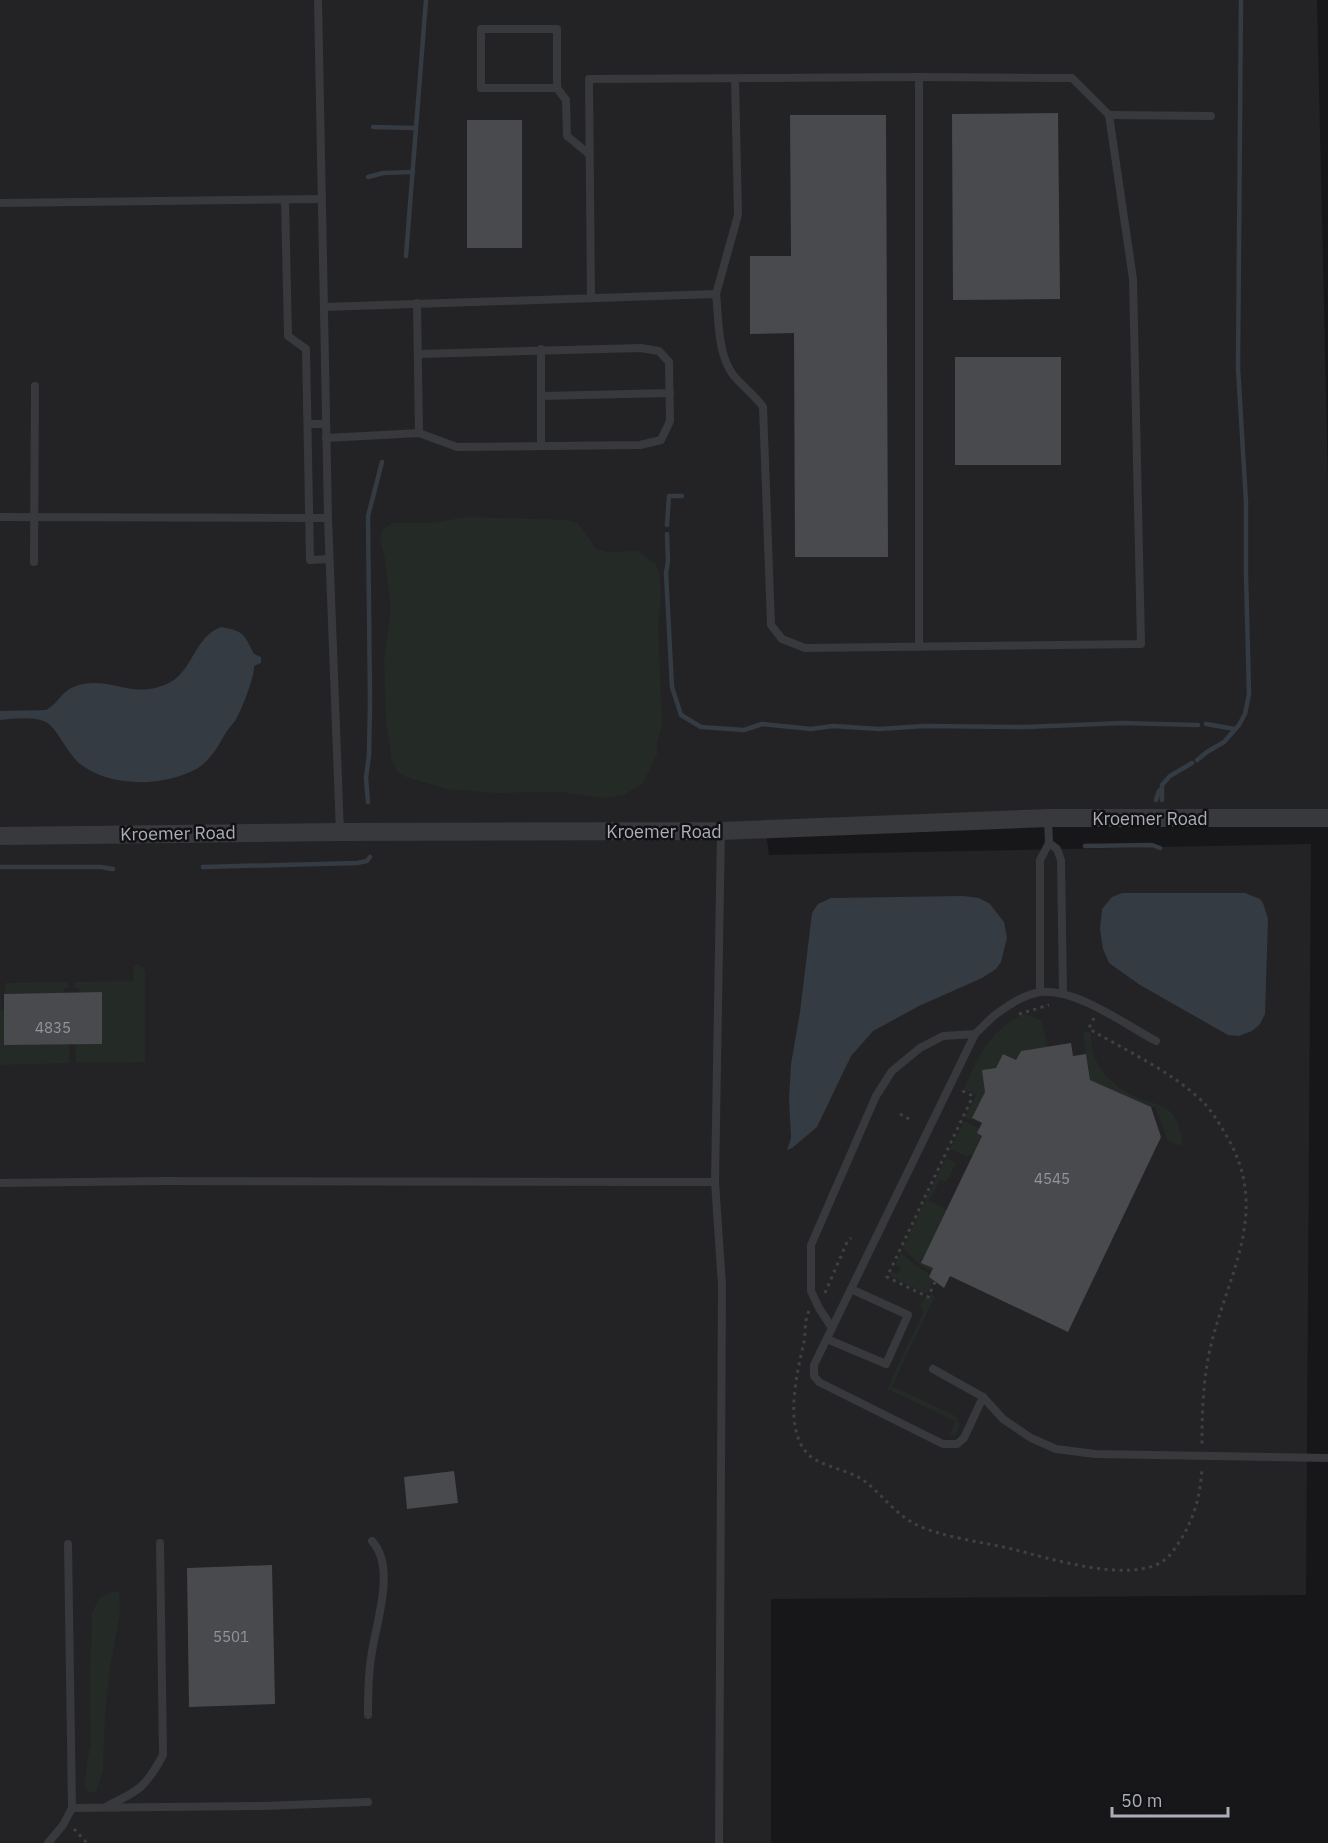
<svg xmlns="http://www.w3.org/2000/svg" width="1328" height="1843" font-family="'IBM Plex Sans',sans-serif">
<style>
.built{fill:#232326}
.green{fill:#242a25}
.water{fill:#343b42}
.lines{fill:none;stroke-linecap:round;stroke-linejoin:round}
.stream{stroke:#343b42;stroke-width:4.5}
.building{fill:#494a4d}
.path{stroke:#3f4044;stroke-width:3;stroke-dasharray:3 4.5;stroke-linecap:butt}
.service{stroke:#38393d;stroke-width:8}
.tertiary{stroke:#38393d;stroke-width:18}
.labels{text-anchor:middle;dominant-baseline:central;stroke-width:5;stroke-linejoin:round;paint-order:stroke}
.number-label{font-size:15px;fill:#92959c}
.street-label{font-size:18px;fill:#abaeb7;stroke:#121214}
</style>
<rect width="100%" height="100%" fill="#171719"/>
<path class="built" d="M0 0H1317L1328 482V818L766 831 769 855 1311 844 1306 1595 771 1599V1843H0Z"/>
<g class="green">
<path d="M465 517 568 520 578 523 596 549 607 552 637 551 655 563 659 573 661 594 658 627 662 725 657 743V754L643 783 624 795 604 798 561 792 497 793 446 789 406 777 397 771 392 762 386 721 384 660 391 610 385 559 380 539 383 529 392 523H434Z"/>
<path d="M137 964 143 967 145 972V1062L76 1063V1044H102V992H79V988H75V982L134 981 133 967Z"/>
<path d="M68 982V988H64V993L5 994V983Z"/>
<path d="M0 983 1 1009 4 1010 5 1045 69 1044V1063L0 1065Z"/>
<path d="M1023 1014 1032 1016 1042 1022 1048 1047 1021 1051 1016 1060 1003 1054 973 1118V1121L965 1117 976 1095 964 1089C979 1055 988 1032 1023 1014Z"/>
<path d="M1086 1031 1091 1033C1090 1067 1112 1087 1141 1099 1161 1106 1172 1105 1179 1128 1182 1135 1183 1139 1180 1146L1168 1141 1155 1106 1151 1108 1090 1080 1083 1033Z"/>
<path d="M964 1121 979 1128 977 1133 982 1136 973 1156 969 1154 967 1157 950 1149Z"/>
<path d="M946 1158 956 1163 946 1182 940 1180 929 1201 947 1210 922 1263 933 1268 932 1271 920 1265 903 1248Z"/>
<path d="M901 1254C912 1261 919 1269 930 1274L929 1277 933 1280 927 1294 890 1276 892 1272 897 1274 901 1267 895 1265Z"/>
<path d="M931 1294 935 1296 892 1386 954 1415 960 1424 955 1436 950 1434 955 1421 887 1389 923 1313 920 1306 925 1298 929 1299Z"/>
<path d="M113 1591 119 1592 120 1613 110 1668 105 1714 103 1770 96 1792H88L84 1786 88 1756 91 1745 90 1684 92 1613 99 1598Z"/>
</g>
<g class="water">
<path d="M221 627C244 631 244 634 254 654L261 657V663L254 666C255 676 241 712 235 721 231 726 227 730 224 736 217 748 210 760 198 768 165 787 111 788 80 764 68 754 56 727 46 722 33 716 13 719 0 720V711L46 710C61 702 60 689 83 684 114 678 133 700 169 683 193 671 194 637 221 627Z"/>
<path d="M1122 893H1245L1260 899 1263 903 1268 919 1265 1014 1260 1024 1252 1031 1239 1036 1228 1035 1140 985 1109 963 1103 949 1100 929 1102 909 1112 897Z"/>
<path d="M963 896 979 898 990 904 1004 922 1007 938 1001 962 996 969 982 978 919 1006 873 1031 851 1056 817 1127 792 1148 787 1150 791 1138 789 1099 791 1064 800 1012 812 913 818 904 831 898Z"/>
</g>
<g class="lines">
<g class="stream">
<path d="M373 127 416 128"/>
<path d="M368 177 383 173 413 172"/>
<path d="M406 256 426 0"/>
<path d="M667 525 669 496H682"/>
<path d="M667 534 668 561 666 573 672 687 681 715 701 727 744 730 762 724 811 729 833 726 879 729 924 726 1026 727 1122 723 1198 725"/>
<path d="M1206 724 1235 729"/>
<path d="M1197 760 1207 752 1224 742 1239 725 1245 714 1249 694 1246 574V502L1238 368 1241 0"/>
<path d="M1156 800 1159 791 1162 788"/>
<path d="M1162 800V785L1170 776 1192 763"/>
<path d="M368 802 366 778 369 755 370 702 368 516 382 462"/>
<path d="M1085 846 1152 845 1160 848"/>
<path d="M0 867H101L113 869"/>
<path d="M203 867 357 863 367 861 370 857"/>
</g>
</g>
<g class="building">
<path d="M1058 113 1060 299 953 300 952 114Z"/>
<path d="M790 115H886L888 557H795L794 333 750 334V256H791Z"/>
<rect x="467" y="120" width="55" height="128"/>
<rect x="955" y="357" width="106" height="108"/>
<path d="M102 992V1044L4 1045V994Z"/>
<path d="M1071 1043 1073 1056 1086 1054 1090 1080 1151 1107 1161 1137 1068 1332 950 1276 944 1288 929 1277 933 1268 921 1263 982 1136 977 1133 982 1123 972 1118 985 1092 982 1070 996 1068 1003 1054 1016 1060 1021 1051Z"/>
<path d="M454 1471 458 1503 407 1509 404 1477Z"/>
<path d="M272 1565 275 1704 189 1707 187 1568Z"/>
</g>
<g class="lines">
<g class="path">
<path d="M1019 1014 1049 1005"/>
<path d="M1094 1018 1089 1028 1091 1030C1127 1051 1172 1072 1202 1101 1212 1111 1219 1123 1226 1135 1271 1210 1229 1271 1211 1345 1203 1378 1202 1412 1202 1445"/>
<path d="M900 1114 909 1119"/>
<path d="M935 1282 928 1297 887 1277 972 1098 971 1095 963 1091 962 1089"/>
<path d="M825 1293 847 1242 851 1238"/>
<path d="M809 1311C804 1320 806 1331 804 1342 797 1372 784 1426 806 1452 817 1466 847 1469 863 1480 881 1493 894 1513 915 1524 940 1537 983 1542 1012 1549 1048 1558 1130 1584 1163 1561 1172 1555 1177 1545 1183 1536 1195 1515 1201 1492 1202 1467"/>
<path d="M74 1829 87 1843"/>
</g>
<g class="service">
<path d="M318 0 328 518 340 832"/>
<path d="M919 77V647"/>
<path d="M557 88V29H481V88H557L566 100 567 136 589 154"/>
<path d="M1109 115 1211 116"/>
<path d="M285 200 288 336 306 349 310 560 329 559"/>
<path d="M0 203 322 199"/>
<path d="M716 294 738 215 735 79"/>
<path d="M417 303 419 433"/>
<path d="M324 307 716 294C719 319 717 355 734 376 743 387 755 395 763 407L771 625 782 639 805 648 1141 644 1133 279 1109 115 1072 78 919 77 589 79 591 298"/>
<path d="M541 349V446"/>
<path d="M541 396 670 393"/>
<path d="M309 424H326"/>
<path d="M326 438 419 433 457 447 640 445 661 440 670 421 669 362 659 351 641 348 418 354"/>
<path d="M0 517 328 518"/>
<path d="M34 562 35 386"/>
<path d="M1049 843 1057 849 1061 860 1063 993"/>
<path d="M1040 992V860L1049 843 1048 819"/>
<path d="M975 1034C983 1027 990 1018 999 1012 1011 1003 1027 994 1041 992 1078 989 1124 1024 1156 1041"/>
<path d="M0 1183 162 1181 715 1182"/>
<path d="M832 1328 819 1308 811 1291V1245L876 1096 892 1071 920 1048 943 1036 975 1034 814 1365V1376L819 1382 943 1444H957L964 1438 983 1397"/>
<path d="M827 1339 886 1364 908 1315 851 1289"/>
<path d="M933 1369 983 1397 1003 1419 1031 1438 1056 1449 1095 1454 1328 1458"/>
<path d="M68 1544 72 1808"/>
<path d="M368 1715C368 1696 368 1677 371 1658 375 1625 397 1568 372 1541"/>
<path d="M107 1806C139 1791 146 1787 163 1755L160 1543"/>
<path d="M48 1843 63 1825 72 1808 263 1806 368 1802"/>
<path d="M719 1843 722 1285 715 1182 721 831"/>
</g>
<path class="tertiary" d="M0 836 340 832 721 831 1048 818H1328"/>
</g>
<g class="labels">
<g class="number-label">
<text x="53" y="1027">4835</text>
<text x="1052" y="1178">4545</text>
<text x="231" y="1636">5501</text>
</g>
<g class="street-label">
<text x="1150" y="818">Kroemer Road</text>
<text x="664" y="831">Kroemer Road</text>
<text transform="translate(178 833) rotate(-1)">Kroemer Road</text>
</g>
</g>
<path d="M1112 1807v9h116v-9" fill="none" stroke="#abaeb7" stroke-width="3"/>
<text x="1121" y="1807" font-size="18" fill="#abaeb7" stroke="#121214" stroke-width="4.5" paint-order="stroke">50 m</text>
</svg>
